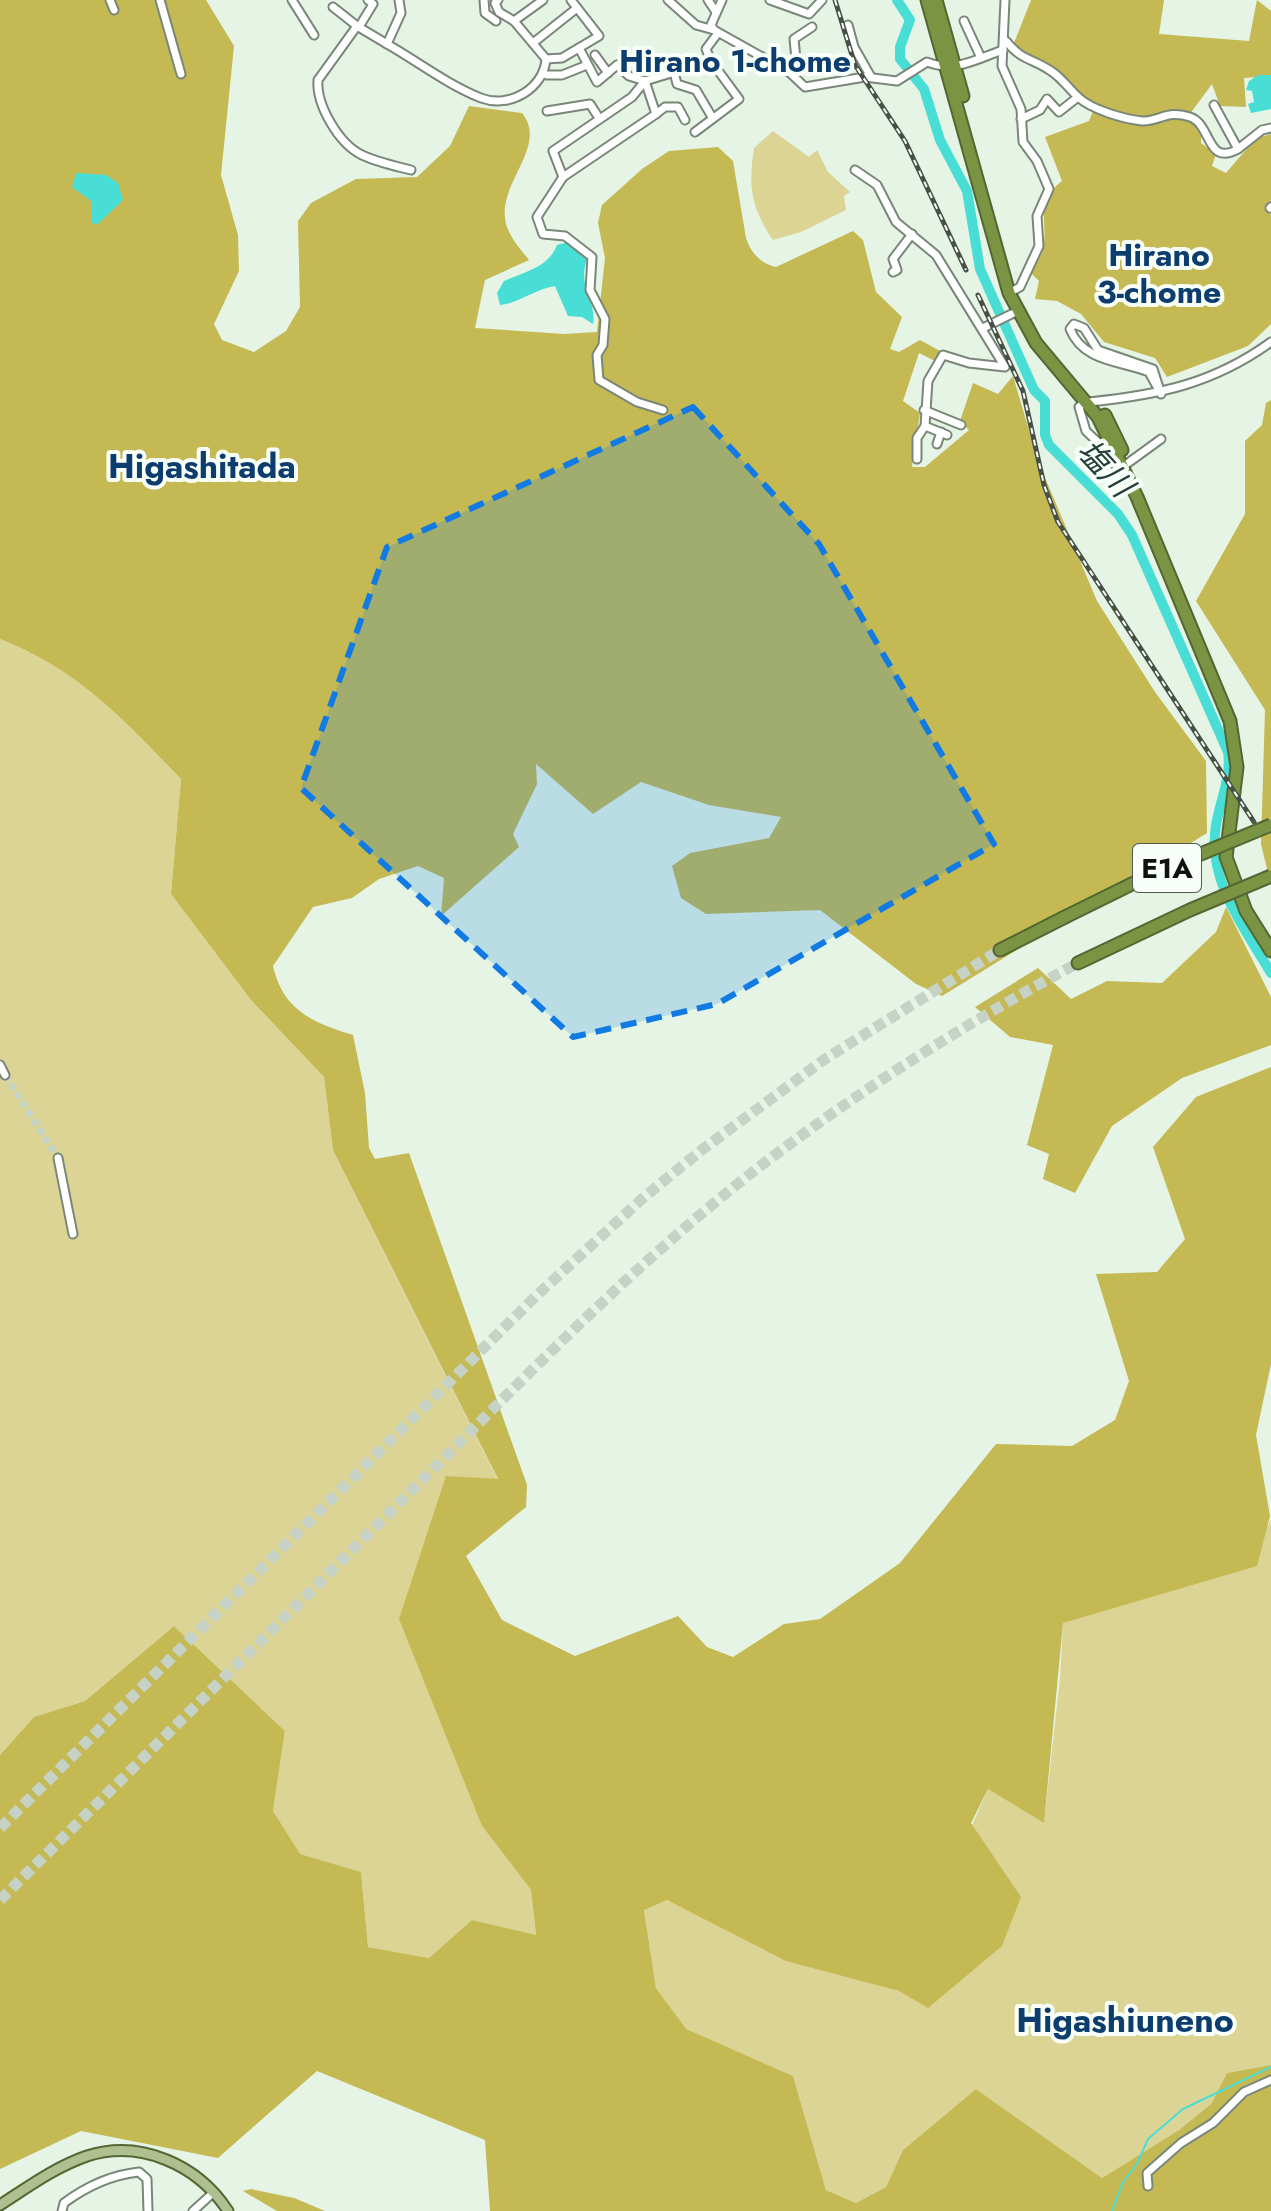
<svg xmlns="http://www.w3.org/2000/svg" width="1271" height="2211" font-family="Jost,'Noto Sans JP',sans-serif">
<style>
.green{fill:#dbd495}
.forest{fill:#c5b953}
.water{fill:#48ded5}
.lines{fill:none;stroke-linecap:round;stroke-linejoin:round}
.stream{stroke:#48ded5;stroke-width:2}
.river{stroke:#48ded5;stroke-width:10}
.minor-tunnel{stroke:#c5d2c5;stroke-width:7;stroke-dasharray:7 3.5;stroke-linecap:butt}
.highway-tunnel{stroke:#c5d2c5;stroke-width:11;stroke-dasharray:11 5.5;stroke-linecap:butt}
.minor-casing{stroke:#798779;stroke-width:11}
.major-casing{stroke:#546631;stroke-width:13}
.highway-casing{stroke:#546631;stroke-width:15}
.minor{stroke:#fff;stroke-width:7}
.major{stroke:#afbf8f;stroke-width:9}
.highway{stroke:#7a9444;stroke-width:11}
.rail-casing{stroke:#474f47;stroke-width:5}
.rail{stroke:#f8fff8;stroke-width:2;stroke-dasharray:6;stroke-linecap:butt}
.highway-bridge-casing{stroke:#546631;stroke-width:15;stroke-linecap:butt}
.highway-bridge{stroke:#7a9444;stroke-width:11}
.marked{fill:#117be3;fill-opacity:0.2;stroke:#117be3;stroke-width:6;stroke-dasharray:16 10;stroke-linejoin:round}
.labels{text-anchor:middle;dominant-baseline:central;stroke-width:8;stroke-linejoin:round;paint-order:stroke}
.shield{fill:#f8fff8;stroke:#545954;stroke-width:2}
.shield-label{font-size:28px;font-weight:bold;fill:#0d120d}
.neighbourhood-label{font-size:32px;font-weight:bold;fill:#0d3c6e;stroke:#f8fff8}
.water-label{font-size:32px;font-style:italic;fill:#253d3b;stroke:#f8fff8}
.quarter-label{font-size:34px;font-weight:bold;fill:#0d3c6e;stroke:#f8fff8}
</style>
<rect width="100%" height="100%" fill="#e5f4e5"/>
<g class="green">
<path d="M773 131 809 157 817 150 828 172 850 192 844 196 846 210 801 232 773 240C751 208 748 187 754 148Z"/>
<path d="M0 639C79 670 123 719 181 779L171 894 251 1000 324 1077 333 1150 498 1480 446 1476 482 1826 531 1890 536 1936 472 1920 429 1958 368 1947 361 1872 299 1854 273 1811 285 1731 174 1626 85 1701 34 1717 0 1755Z"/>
<path d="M1271 1519V2065L1227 2073 1211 2104 1179 2130 1102 2178 976 2089 903 2150 886 2187 856 2203 826 2190 793 2076 686 2030 656 1988 644 1909 667 1900C743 1936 817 1970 899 1991L988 1789 1044 1822 1060 1678 1063 1623 1259 1545Z"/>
</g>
<g class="forest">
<path d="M0 0H206L234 46 221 175 238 235 239 271 214 324 222 340 254 352 286 331 300 307 298 221 311 203 356 179 417 177 450 146 469 106 522 113C548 145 500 182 505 218 506 233 520 249 529 260L485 280 475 328 564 334 597 332 605 258 598 223 602 205 642 169 669 151 718 147 733 161 746 238C751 253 760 263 776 267L853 231 863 240 876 292 902 317 890 349 899 352 920 340 942 352 935 361 919 353 903 401 920 413 912 467H925L969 430 960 421 973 383 998 394 1013 376 1038 461 1097 601 1155 692 1206 761 1207 833 942 996 916 984 820 910 706 914 681 898 672 866 690 853 769 838 781 817 709 805 641 782 593 814 536 764 537 784 513 834 519 847 441 916 444 878 418 866 379 879 352 898 313 907 273 966C283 1010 313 1023 353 1035L365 1093 369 1148 375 1159 409 1153 527 1485 526 1507 466 1556 502 1620 575 1656 678 1616 707 1647 733 1657 784 1624 820 1619 900 1563 996 1444 1072 1446 1115 1420 1129 1381 1096 1274 1157 1272 1185 1239 1153 1147 1196 1097 1271 1067V1364L1256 1435 1270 1516 1257 1566 1063 1623 1044 1823 988 1789 971 1823 1021 1897 1002 1946 928 2008 899 1991 786 1961 667 1900 644 1910 656 1988 686 2029 793 2076 826 2190 856 2203 886 2187 903 2150 976 2089 1102 2178 1179 2130 1211 2104 1227 2073 1271 2065V2211H490L485 2140 317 2071 218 2158 81 2131 0 2169V1755L34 1717 85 1701 174 1626 285 1731 273 1811 300 1854 361 1872 368 1947 429 1958 472 1920 536 1935 531 1890 482 1826 399 1619 446 1476 498 1479 333 1150 324 1077 251 1000 171 894 181 779C123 719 79 670 0 639Z"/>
<path d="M1031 0H1164L1159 34 1249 41 1257 0 1271 11V76L1244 78 1246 107 1220 106 1212 84 1187 118 1201 129V143L1216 154 1212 166 1226 173 1256 138 1271 134V205L1266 210 1271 214V324L1248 346 1167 377 1155 358 1104 342 1081 314 1057 301 1035 299 1039 281 1030 272C1034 266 1042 256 1043 249 1049 221 1033 203 1062 181L1045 137 1089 121 1094 109 1058 72 1030 59 1014 43Z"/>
<path d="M1271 400V885L1261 844 1265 710 1196 601 1245 514V441L1262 425 1266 403Z"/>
<path d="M1226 907 1271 997V1045L1182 1078 1112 1126 1075 1193 1043 1179 1049 1154 1027 1145 1053 1045 1010 1037 975 1007 1038 968 1071 999 1107 981 1162 983 1216 932Z"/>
<path d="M251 2189 294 2198 325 2211H277L243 2191Z"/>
</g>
<g class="water">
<path d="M1258 75H1271V109L1251 113 1248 104 1254 102 1252 91 1246 90 1249 81Z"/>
<path d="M76 173 106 175 118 183 123 200 98 224 91 223V201L72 187Z"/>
<path d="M568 242 587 259C577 288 597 300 593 324L582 317 568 316 555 286C533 290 519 303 500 305L497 293 504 281C526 271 548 268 557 245Z"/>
</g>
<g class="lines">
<path class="stream" d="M1112 2211 1123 2182 1137 2164 1148 2139 1183 2109 1271 2067"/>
<path class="river" d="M897 0 910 20 900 47V59L924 89 940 140 967 191 980 269 1034 390 1045 401V435L1049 445 1118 514 1132 535 1228 752C1232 776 1220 801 1216 825 1207 881 1244 927 1271 973"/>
<path class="minor-tunnel" d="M5 1075 58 1158"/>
<g class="highway-tunnel">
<path d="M0 1828 537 1295 643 1198 703 1149 825 1059 1000 950"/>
<path d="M0 1900C126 1775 252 1650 378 1524 496 1407 610 1286 740 1182 845 1099 959 1027 1078 963"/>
</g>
<g class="minor-casing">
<g id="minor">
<path d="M110 0 114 10"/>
<path d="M160 0 181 74"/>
<path d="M292 0 314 35"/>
<path d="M399 0 401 13 387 44C417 61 448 85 481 98 510 109 544 88 546 59L514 21 543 0"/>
<path d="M484 0 485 13 496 21"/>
<path d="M498 0 495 3 499 12 514 21"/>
<path d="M668 0 696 25 714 30"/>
<path d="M708 0 716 12"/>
<path d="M722 0 711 25 714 30 789 72 805 87 865 77 897 81 927 62C955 73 976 59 1003 50"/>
<path d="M770 0 809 14 822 0"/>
<path d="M1005 0 1002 66 1021 109 1023 142 1037 161 1049 189 1037 216 1039 246 1020 287 1009 293"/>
<path d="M333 7 357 26"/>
<path d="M964 21 981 58"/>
<path d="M848 25 854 47 871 77"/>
<path d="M359 27 373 4 368 0"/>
<path d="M1006 41C1022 61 1032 58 1051 71 1062 78 1069 89 1078 97 1092 110 1124 119 1142 121 1159 122 1167 109 1190 117 1212 124 1206 167 1238 149"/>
<path d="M533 43 577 8"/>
<path d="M387 44 357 26 318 80C316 105 339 144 362 155 377 162 394 166 411 170"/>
<path d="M579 48 597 82 617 65 629 76 645 81"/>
<path d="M595 55 608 73"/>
<path d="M546 59 562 58 599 36 571 0"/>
<path d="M674 72 677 84 696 90 712 117"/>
<path d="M789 72 796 59 794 39 812 27"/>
<path d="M547 75H562L587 65"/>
<path d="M645 81 656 114 563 177 537 217 543 234 565 236 592 257 590 290 605 319 603 345 597 355 599 380 637 402 663 410"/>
<path d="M1214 105 1238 149 1262 130 1271 128"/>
<path d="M547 111 590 104 599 118"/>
<path d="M656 114 665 107H678L685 120"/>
<path d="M1021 119 1040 110 1047 99 1059 112 1078 97"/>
<path d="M695 132 739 99 711 61"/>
<path d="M855 170 877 185 896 222 936 255 1005 367 969 363 943 355 928 381 925 426 917 438V459"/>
<path d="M563 177 553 151 632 97 645 81 711 61 706 49 718 33"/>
<path d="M1270 208 1271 207"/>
<path d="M893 272 897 270 893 259 912 234"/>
<path d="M1074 324 1084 328 1098 350 1153 369 1161 394 1149 372C1121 361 1083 362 1070 329Z"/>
<path d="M983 328 1020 310"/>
<path d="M1086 401 1079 407 1086 431 1105 449 1114 464 1121 462"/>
<path d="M1089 402C1158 395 1213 384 1271 342"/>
<path d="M924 410 961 425"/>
<path d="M925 426 947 435"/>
<path d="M937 444 941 432"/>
<path d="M1128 463 1161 439"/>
<path d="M0 1065 5 1075"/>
<path d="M58 1158 73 1234"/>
<path d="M1148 2186 1147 2173 1181 2143 1213 2123 1244 2092 1271 2080"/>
<path d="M62 2211 64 2203C87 2186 110 2175 139 2172L147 2179 148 2211"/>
<path d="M193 2211 214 2192"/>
</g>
</g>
<g class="major-casing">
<path id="major" d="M0 2205C28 2187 55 2167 87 2156 141 2139 198 2165 228 2211"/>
</g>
<g class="highway-casing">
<g id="highway">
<path d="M927 0 1009 293 1036 343 1098 417 1137 497 1230 721 1237 767 1226 857 1246 911 1271 951"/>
<path d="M936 0 963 96"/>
<path d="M1105 415 1122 450"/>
<path d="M1000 950 1065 917"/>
<path d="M1078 963 1190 910"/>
</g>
</g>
<use href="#minor" class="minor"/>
<use href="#major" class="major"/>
<use href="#highway" class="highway"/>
<g class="rail-casing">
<g id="rail">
<path d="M835 0 855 65 905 141 966 270"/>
<path d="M978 295 1023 391 1044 485 1058 522 1254 822"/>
</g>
</g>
<use href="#rail" class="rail"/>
<g class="highway-bridge-casing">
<g id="highway-bridge">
<path d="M1190 910 1271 876"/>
<path d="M1065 917 1150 875 1271 825"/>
</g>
</g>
<use href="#highway-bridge" class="highway-bridge"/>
</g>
<path class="marked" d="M693 407 819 544 994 844 717 1004 573 1037 301 788 387 547Z"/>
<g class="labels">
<rect class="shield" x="1133" y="844" width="68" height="48" rx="6"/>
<g class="shield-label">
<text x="1167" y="868">E1A</text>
</g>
<g class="neighbourhood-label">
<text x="735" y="61">Hirano 1-chome</text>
<text x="1159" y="255">Hirano<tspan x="1159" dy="37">3-chome</tspan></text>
</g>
<g class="water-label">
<text transform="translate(1105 468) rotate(47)">塩川</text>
</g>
<g class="quarter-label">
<text x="202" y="466">Higashitada</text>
<text x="1125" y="2020">Higashiuneno</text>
</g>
</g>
</svg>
